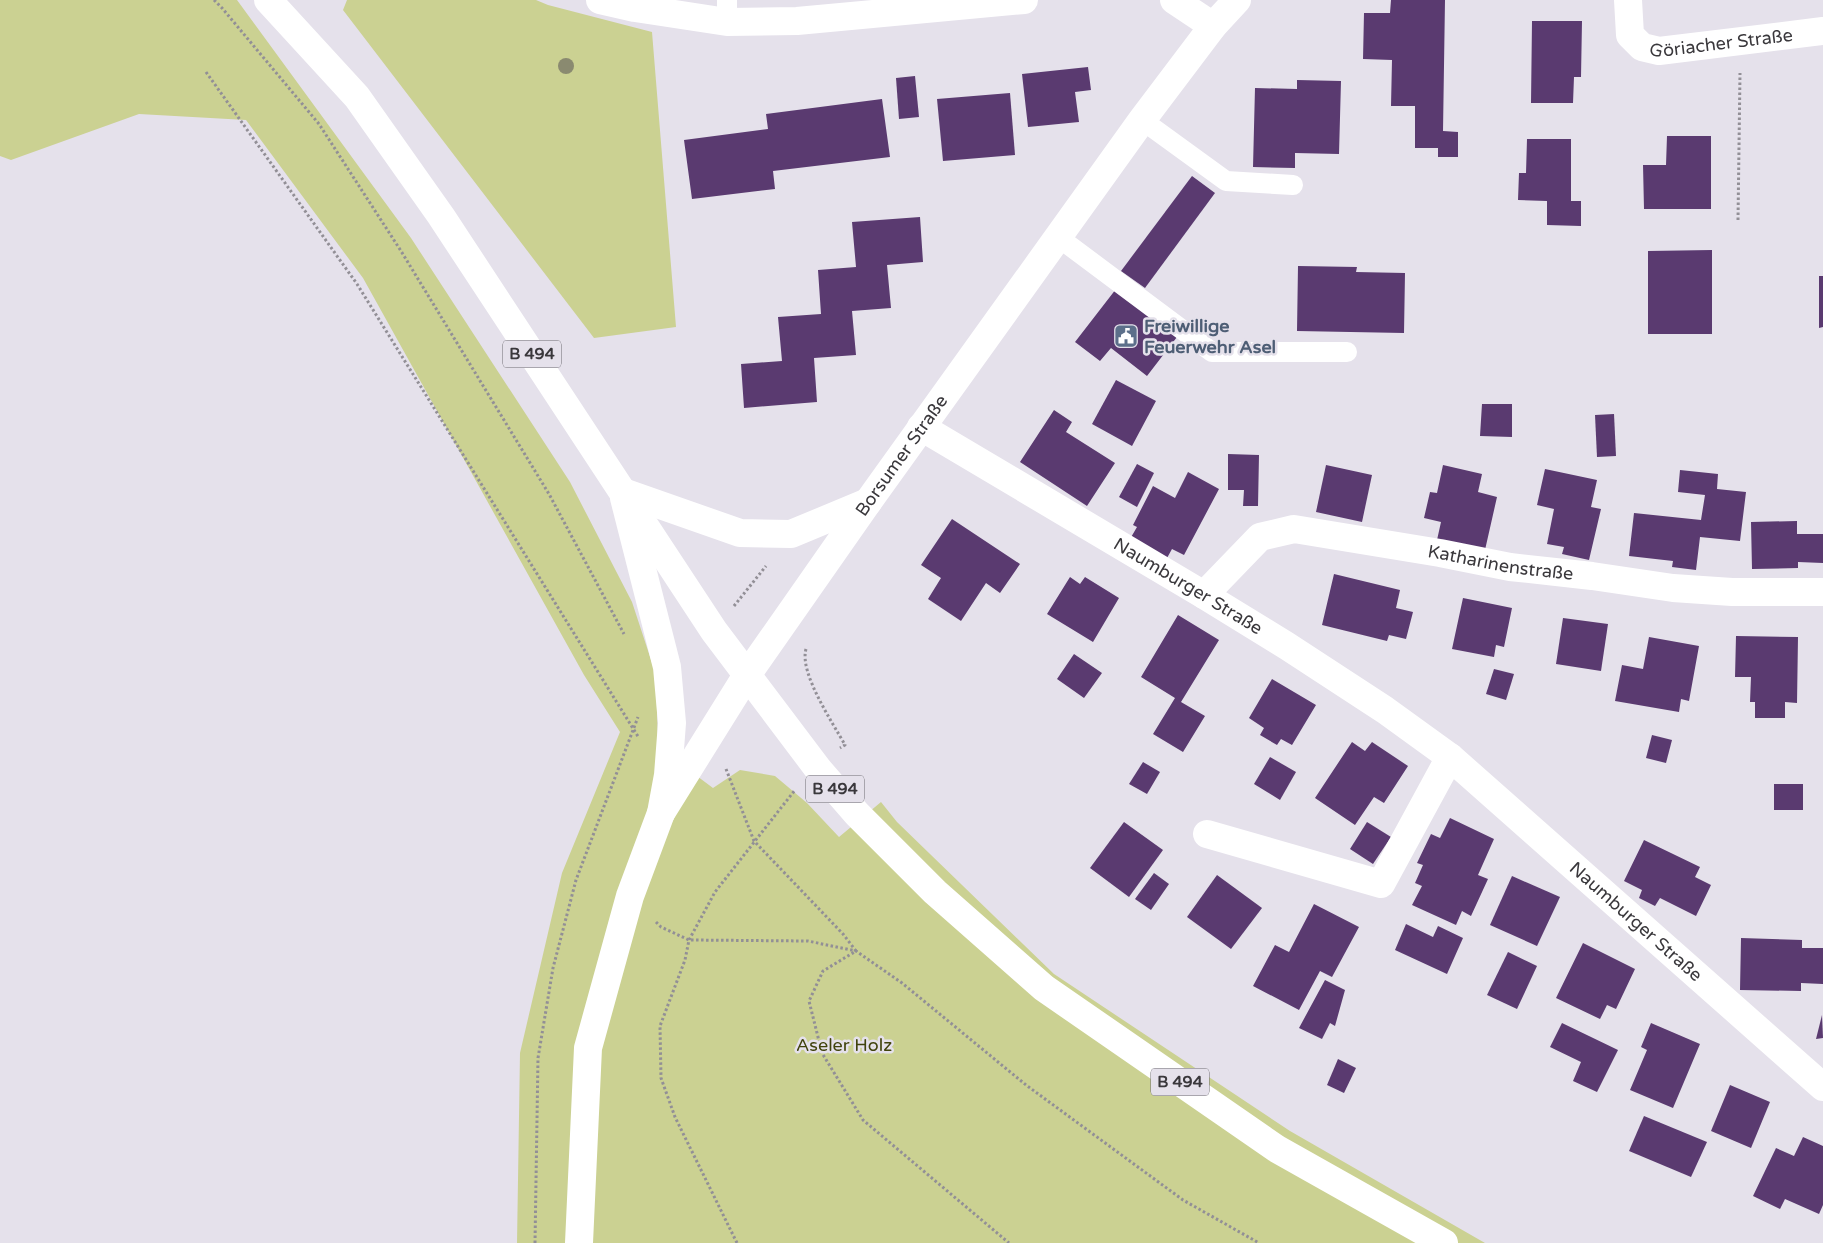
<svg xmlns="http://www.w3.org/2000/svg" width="1823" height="1243" font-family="'Varela Round',sans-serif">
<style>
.green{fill:#cbd192}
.building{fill:#5a3a70}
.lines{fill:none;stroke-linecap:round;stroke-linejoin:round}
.path{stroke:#928f96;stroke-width:3;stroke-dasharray:2.5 2.5;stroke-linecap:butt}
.lane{stroke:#fff;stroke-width:20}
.street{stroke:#fff;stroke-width:28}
.secondary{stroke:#fff;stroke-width:28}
.primary{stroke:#fff;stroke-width:28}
.tree{fill:#8a8a70}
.labels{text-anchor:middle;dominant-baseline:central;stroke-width:5;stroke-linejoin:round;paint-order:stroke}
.shield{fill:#e5e1eb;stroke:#6d6b70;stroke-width:1}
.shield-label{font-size:16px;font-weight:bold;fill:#3a383c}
.street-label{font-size:18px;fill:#3a383c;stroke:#e5e1eb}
.service-label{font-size:18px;font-weight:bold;fill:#4e5e75;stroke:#e5e1eb;text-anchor:start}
.park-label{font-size:18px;fill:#40430c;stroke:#e5e1eb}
</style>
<rect width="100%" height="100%" fill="#e5e1eb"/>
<g class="green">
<path d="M0 0H237L411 238 570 482 632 602 656 675 658 747 713 788 740 770 775 776 807 803 839 837 881 802 897 822 1054 974 1290 1131 1485 1243H517L520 1053 562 873 620 732 584 675 363 278 246 120 139 114 11 160 0 156Z"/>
<path d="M347 0H536L548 5 652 32 676 327 594 338 343 10Z"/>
</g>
<g class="building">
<path d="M1391 0H1445L1443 131 1458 132V157H1438V148H1415V106H1391L1392 60 1363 59 1364 13H1390Z"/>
<path d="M1532 21H1582L1581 77H1574L1573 103H1531Z"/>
<path d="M1088 67 1091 90 1075 92 1079 122 1028 127 1022 74Z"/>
<path d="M915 76 919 117 899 119 896 78Z"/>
<path d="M1297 80 1341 81 1339 154 1295 153V168L1253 167 1255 88 1297 89Z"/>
<path d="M1010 93 1015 155 943 161 937 99Z"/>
<path d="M882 99 890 157 773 171 775 189 692 199 684 140 768 129 766 114Z"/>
<path d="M1667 136H1711V209H1644L1643 165H1666Z"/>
<path d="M1527 139H1571V201H1581V226L1547 225V201L1518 200 1519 173H1526Z"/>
<path d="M1192 176 1215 193 1145 288 1121 271Z"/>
<path d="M920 217 923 262 887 265 891 308 852 311 856 355 814 358 817 402 744 408 741 364 782 361 778 317 821 314 818 270 856 267 852 222Z"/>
<path d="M1712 250V334H1648V251Z"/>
<path d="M1298 266 1357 267 1356 272 1405 273 1404 333 1297 331Z"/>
<path d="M1819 276H1823V327L1819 328Z"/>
<path d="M1116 289 1177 337 1147 376 1111 348 1100 361 1075 342Z"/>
<path d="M1116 380 1156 401 1132 446 1092 424Z"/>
<path d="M1482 404H1512V437L1480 436Z"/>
<path d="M1054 410 1072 422 1066 432 1115 463 1087 506 1020 462Z"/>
<path d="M1614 414 1616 456 1597 457 1595 415Z"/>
<path d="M1228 454 1259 455 1258 506H1243L1244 490H1228Z"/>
<path d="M1137 464 1154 473 1137 507 1119 497Z"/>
<path d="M1326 465 1372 475 1362 522 1316 512Z"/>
<path d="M1443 465 1482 474 1478 492 1497 497 1485 550 1437 540 1441 522 1424 518 1430 492 1437 493Z"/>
<path d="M1545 469 1597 480 1591 507 1601 509 1589 560 1562 554 1564 547 1547 544 1554 509 1537 505Z"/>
<path d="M1680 470 1718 474 1717 489 1746 492 1740 541 1700 537 1696 570 1672 567 1673 561 1629 556 1634 513 1701 520 1705 495 1678 492Z"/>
<path d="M1188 472 1219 489 1184 555 1172 549 1167 558 1130 539 1137 527 1133 525 1153 486 1175 498Z"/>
<path d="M952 519 1020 564 1000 593 986 583 961 621 928 599 941 578 921 565Z"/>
<path d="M1797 521V534H1823V563L1798 562V568L1752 569 1751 522Z"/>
<path d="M1334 574 1400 590 1396 608 1413 612 1406 639 1389 635 1387 641 1322 625Z"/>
<path d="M1070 577 1080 584 1085 577 1119 598 1093 642 1047 614Z"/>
<path d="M1463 598 1512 608 1504 647 1496 645 1494 657 1452 649Z"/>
<path d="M1178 615 1219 640 1181 702 1205 716 1183 752 1153 734 1175 698 1141 677Z"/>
<path d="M1563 618 1608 624 1601 671 1556 664Z"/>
<path d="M1736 636 1798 637 1797 703 1785 702V718H1755V702H1750L1751 677H1735Z"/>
<path d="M1649 637 1699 646 1689 701 1681 699 1679 712 1615 701 1622 665 1643 669Z"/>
<path d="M1074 654 1102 673 1084 698 1057 679Z"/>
<path d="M1494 669 1514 674 1506 700 1486 694Z"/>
<path d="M1272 679 1316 705 1292 745 1281 739 1277 745 1260 735 1264 728 1249 718Z"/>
<path d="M1652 735 1672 740 1666 763 1646 758Z"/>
<path d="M1352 742 1365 751 1372 742 1408 766 1384 803 1374 797 1355 825 1315 798Z"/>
<path d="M1270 757 1296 772 1280 800 1254 784Z"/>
<path d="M1143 762 1160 772 1147 794 1129 784Z"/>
<rect x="1774" y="784" width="29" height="26"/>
<path d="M1450 818 1494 839 1478 875 1488 879 1471 916 1462 911 1456 925 1412 905 1422 886 1415 883 1423 865 1417 863 1431 834 1440 838Z"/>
<path d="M1124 822 1163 850 1129 897 1090 868Z"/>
<path d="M1367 822 1391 837 1373 864 1350 849Z"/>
<path d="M1644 840 1700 867 1695 877 1711 885 1696 916 1660 898 1655 906 1639 898 1642 890 1624 881Z"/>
<path d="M1154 873 1169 884 1151 910 1135 899Z"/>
<path d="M1217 875 1262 908 1231 949 1187 917Z"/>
<path d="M1512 876 1560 897 1537 946 1490 925Z"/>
<path d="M1314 904 1359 927 1332 977 1320 971 1299 1010 1253 986 1275 945 1289 952Z"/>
<path d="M1406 924 1433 937 1438 926 1463 938 1447 974 1395 950Z"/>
<path d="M1741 938 1802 940V948H1823V984L1801 983V991L1740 990Z"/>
<path d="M1583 943 1635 969 1616 1009 1607 1005 1600 1019 1556 998Z"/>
<path d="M1508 952 1537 966 1517 1009 1487 995Z"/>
<path d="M1325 980 1345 990 1335 1026 1330 1023 1322 1039 1299 1028Z"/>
<path d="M1822 1015 1823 1038 1816 1039Z"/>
<path d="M1562 1023 1618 1050 1597 1092 1573 1081 1581 1062 1550 1047Z"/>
<path d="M1651 1023 1700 1044 1673 1108 1630 1090 1647 1050 1641 1047Z"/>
<path d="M1338 1059 1356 1068 1344 1093 1327 1085Z"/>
<path d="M1730 1085 1770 1102 1751 1148 1711 1131Z"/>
<path d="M1644 1116 1707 1142 1691 1177 1629 1151Z"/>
<path d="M1803 1137 1823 1146V1205L1819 1214 1785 1199 1780 1209 1753 1196 1776 1148 1794 1156Z"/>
</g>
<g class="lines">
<g class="path">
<path d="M214 0 222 8 319 124 401 251 549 494 624 634"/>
<path d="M206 72 357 284 639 738"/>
<path d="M1738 220 1740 73"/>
<path d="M734 606 766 566"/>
<path d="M806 649C799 673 833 723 845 745L840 748"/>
<path d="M726 769 754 841 843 934 856 951 823 971 809 1001 822 1053 863 1120 1009 1243"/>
<path d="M656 922 661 927 689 940 808 941 856 951 902 983 1026 1085 1183 1200 1259 1243"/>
<path d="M535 1243 538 1058 553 968 576 880 638 717"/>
<path d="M737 1243 675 1117 661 1078 660 1026 685 960 689 940 715 892 795 790"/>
</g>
<g class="lane">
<path d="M727 0V22"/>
<path d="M1142 120 1226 181 1293 185"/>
<path d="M1058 237 1212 352H1347"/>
</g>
<g class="street">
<path d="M600 0 635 8 727 22 797 21 1024 0"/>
<path d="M1174 0 1213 26"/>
<path id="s1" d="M1628 0 1630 35 1642 47 1659 51 1823 31"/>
<path id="s2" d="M921 427 1204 595 1287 646 1385 710 1450 757 1823 1087"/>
<path id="s3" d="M1204 595 1260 537 1294 529 1440 553 1510 567 1592 576 1673 588 1732 592H1823"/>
<path d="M1207 834 1381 884 1450 757"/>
</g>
<g class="secondary">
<path d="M623 492 740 533 791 534 868 502"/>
<path id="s4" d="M661 813 747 675 868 502 1142 120 1213 26 1237 0"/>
<path d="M579 1243 588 1048 630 896 661 813 668 775 672 723 667 667 624 498"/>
</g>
<path class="primary" d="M268 0 357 97 441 216 714 631 818 769 857 814 935 892 1044 988 1277 1149 1444 1243"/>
</g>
<circle class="tree" cx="566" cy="66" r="8"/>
<defs>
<g id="civic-square" transform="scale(1.25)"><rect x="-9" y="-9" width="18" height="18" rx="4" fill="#5c6f8a" stroke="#e5e1eb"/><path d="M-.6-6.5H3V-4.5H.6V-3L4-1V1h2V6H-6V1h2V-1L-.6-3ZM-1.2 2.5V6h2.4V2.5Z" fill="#fff"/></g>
</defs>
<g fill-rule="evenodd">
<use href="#civic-square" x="1126" y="336"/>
</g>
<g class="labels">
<g class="shield">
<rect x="503" y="340.5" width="58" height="27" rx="4"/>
<rect x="806" y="775.5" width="58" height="27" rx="4"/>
<rect x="1151" y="1068.5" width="58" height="27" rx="4"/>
</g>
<g class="shield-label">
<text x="532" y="354">B 494</text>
<text x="835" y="789">B 494</text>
<text x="1180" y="1082">B 494</text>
</g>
<g class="street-label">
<text stroke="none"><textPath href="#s1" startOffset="132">Göriacher Straße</textPath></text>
<text stroke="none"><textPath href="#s4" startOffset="431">Borsumer Straße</textPath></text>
<text stroke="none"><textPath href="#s3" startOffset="325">Katharinenstraße</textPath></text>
<text stroke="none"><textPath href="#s2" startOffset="311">Naumburger Straße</textPath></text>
<text stroke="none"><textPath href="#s2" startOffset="872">Naumburger Straße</textPath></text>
</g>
<g class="service-label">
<text x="1144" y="326">Freiwillige<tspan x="1144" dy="21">Feuerwehr Asel</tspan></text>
</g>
<g class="park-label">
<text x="844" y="1045">Aseler Holz</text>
</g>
</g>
</svg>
